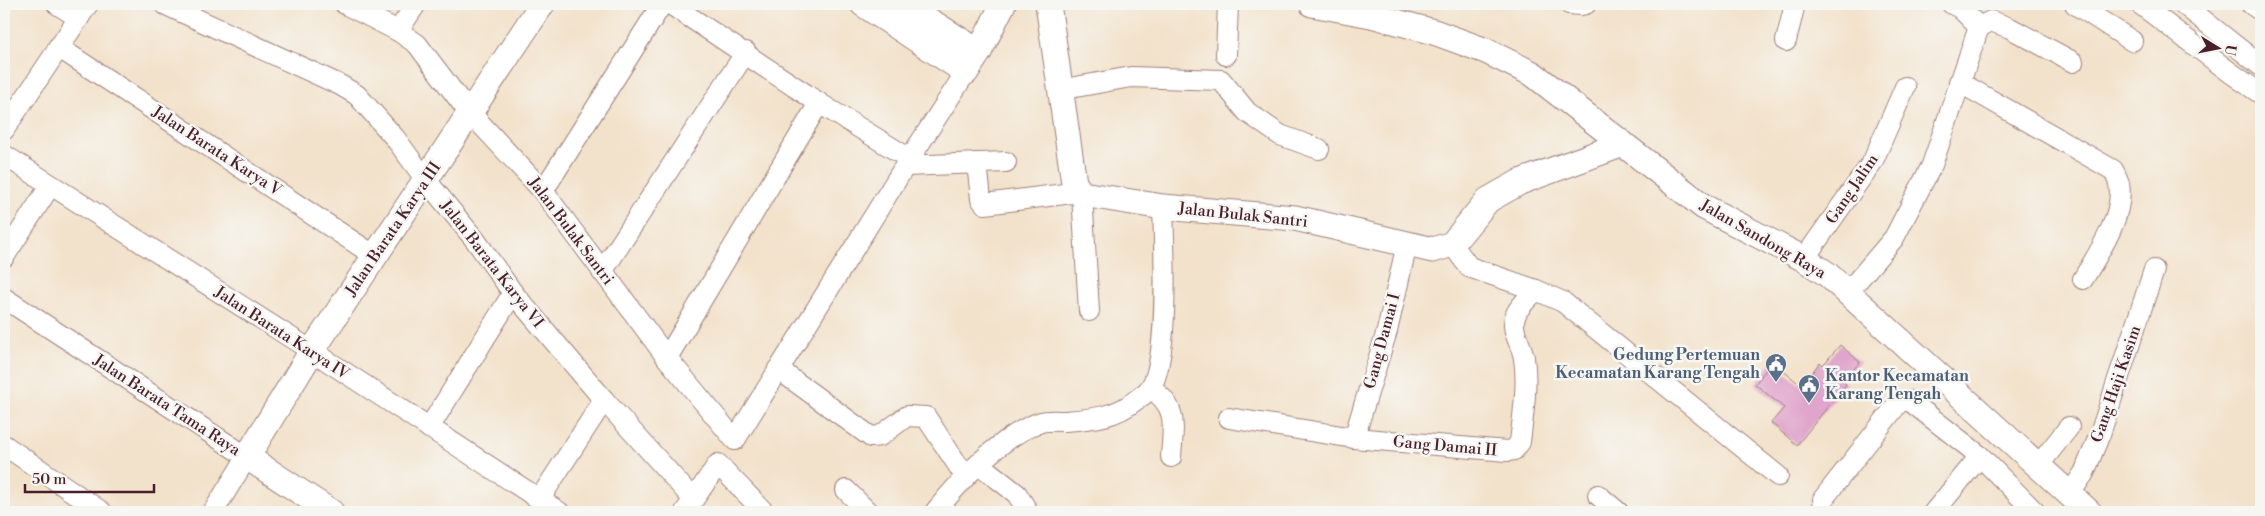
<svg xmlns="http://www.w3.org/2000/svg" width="2265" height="516" font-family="'Libre Bodoni',serif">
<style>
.building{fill:#e0a5cc}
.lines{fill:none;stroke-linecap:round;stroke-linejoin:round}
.minor-casing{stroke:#9e807b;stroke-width:22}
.tertiary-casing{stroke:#9e807b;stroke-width:27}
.minor{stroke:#fff;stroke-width:20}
.tertiary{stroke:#fff;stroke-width:25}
.labels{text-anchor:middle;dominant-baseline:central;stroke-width:5;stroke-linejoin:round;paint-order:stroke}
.street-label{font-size:16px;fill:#4a1f2b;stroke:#f6f6f2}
.service-label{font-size:16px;font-weight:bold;fill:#4e5e75;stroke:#f6f6f2;text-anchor:end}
</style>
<rect width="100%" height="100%" fill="#f6f6f2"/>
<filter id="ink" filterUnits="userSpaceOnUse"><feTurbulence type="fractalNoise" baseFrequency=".02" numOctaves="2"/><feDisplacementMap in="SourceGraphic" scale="10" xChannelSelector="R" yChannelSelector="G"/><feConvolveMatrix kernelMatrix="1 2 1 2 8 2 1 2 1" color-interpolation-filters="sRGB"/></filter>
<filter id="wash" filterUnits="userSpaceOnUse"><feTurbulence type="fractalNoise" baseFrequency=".0096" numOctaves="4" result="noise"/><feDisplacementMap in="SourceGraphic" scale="20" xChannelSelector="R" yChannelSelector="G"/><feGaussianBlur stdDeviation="1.12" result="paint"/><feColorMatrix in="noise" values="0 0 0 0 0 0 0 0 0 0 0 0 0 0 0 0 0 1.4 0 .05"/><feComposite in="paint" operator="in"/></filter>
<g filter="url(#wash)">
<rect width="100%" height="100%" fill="#f3e2cb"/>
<g id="blocks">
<path class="building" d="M1840 345 1860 362 1843 381 1846 384 1797 445 1771 423 1784 408 1755 384 1772 362 1802 386 1820 362 1823 365Z"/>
</g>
</g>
<g filter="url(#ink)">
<use href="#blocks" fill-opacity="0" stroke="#9e807b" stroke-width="1"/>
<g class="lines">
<g class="minor-casing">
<g id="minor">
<path d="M57 4 79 18"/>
<path d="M164 4 340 85 357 95 395 138 426 180 476 241 513 293 604 400 693 499"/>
<path d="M345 4 398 31 417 44 464 106 543 191 667 358 735 440 905 166 966 72"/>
<path d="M670 4 819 103 910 159"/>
<path d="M1569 4 1581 5 1586 4"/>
<path d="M1952 4 1960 8 1979 27"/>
<path d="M2075 4 2132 41"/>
<path d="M2140 4 2231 73 2261 94"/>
<path d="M2183 4 2261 66"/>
<path d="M2251 4 2261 11"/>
<path d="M398 31 416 4"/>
<path d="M1786 41 1795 4"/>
<path d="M58 47 375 256"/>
<path d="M1226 55 1228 4"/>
<path d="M1959 82 2113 170C2115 174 2118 179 2119 184 2125 215 2098 254 2083 279"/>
<path d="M1059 90 1131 77 1221 80 1247 112 1280 135 1319 149"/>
<path d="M4 130 88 4"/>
<path d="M4 155 312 351 559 512"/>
<path d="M977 163 981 199 985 204 1080 192"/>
<path d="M905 166 1006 162"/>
<path d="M543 191 662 4"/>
<path d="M1082 194 1089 311"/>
<path d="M1452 244 1469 267 1536 290 1563 302 1778 476"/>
<path d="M4 257 50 186"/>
<path d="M1804 259 1873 161 1905 87"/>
<path d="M602 272 746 52"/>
<path d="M1847 293 1894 238 1932 165 1979 27 1991 21 2010 28 2073 62"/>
<path d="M4 298 247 457 213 512"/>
<path d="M667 358 819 103"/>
<path d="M778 369 871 437 880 436 907 416 926 417 965 476"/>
<path d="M1151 388C1179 409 1173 425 1171 457"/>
<path d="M1229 418 1354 438 1507 451 1514 450 1520 442C1523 416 1528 385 1524 358 1522 344 1509 330 1516 314 1520 305 1530 297 1536 290"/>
<path d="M429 428 513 293"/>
<path d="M1354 438 1387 331 1407 244"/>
<path d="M4 445 102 512"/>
<path d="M980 465 1017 494 1028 512"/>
<path d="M2038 466 2069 427"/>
<path d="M846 490 868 512"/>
<path d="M1598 495 1618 512"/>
<path d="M2069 495 2084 473 2100 434 2154 270"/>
<path d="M539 500 604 400"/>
<path d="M685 512 718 464 764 512"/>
<path d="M935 512C961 480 1001 435 1041 422 1048 420 1057 421 1064 421 1090 419 1115 418 1136 400 1140 397 1147 393 1150 388 1170 361 1164 244 1163 207"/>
<path d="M1824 512 1823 499 1900 401H1910L1980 456 2035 512"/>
<path d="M1934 512 1980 456"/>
</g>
</g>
<g class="tertiary-casing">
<g id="tertiary">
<path d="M863 4 966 72 979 52 1003 4"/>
<path d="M903 4 979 52"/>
<path d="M1048 4 1074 183 1082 194 1163 207 1295 218 1433 250 1452 244 1488 200 1520 182 1623 144"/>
<path d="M1312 4 1371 15 1434 32 1486 51 1533 74 1704 207 1804 259 1827 274 2089 512"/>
<path d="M331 512 247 457 312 351 542 4"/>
</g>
</g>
<use href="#minor" class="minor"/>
<use href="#tertiary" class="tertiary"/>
</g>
</g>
<defs>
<g id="civic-pin" transform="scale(1.125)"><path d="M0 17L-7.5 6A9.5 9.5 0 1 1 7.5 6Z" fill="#5c6f8a" stroke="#f6f6f2"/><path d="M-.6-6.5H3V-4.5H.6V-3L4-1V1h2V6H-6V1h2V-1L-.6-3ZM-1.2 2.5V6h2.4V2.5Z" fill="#fff"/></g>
</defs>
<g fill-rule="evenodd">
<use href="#civic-pin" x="1776" y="364"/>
<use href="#civic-pin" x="1809" y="385"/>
</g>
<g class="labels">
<g class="street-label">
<text transform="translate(217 151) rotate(33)">Jalan Barata Karya V</text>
<text transform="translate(1852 189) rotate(-56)">Gang Jalim</text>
<text transform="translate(1243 215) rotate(6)">Jalan Bulak Santri</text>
<text transform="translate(393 229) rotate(-56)">Jalan Barata Karya III</text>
<text transform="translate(571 231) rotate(53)">Jalan Bulak Santri</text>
<text transform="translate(1763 239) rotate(30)">Jalan Sandong Raya</text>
<text transform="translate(492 264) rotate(52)">Jalan Barata Karya VI</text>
<text transform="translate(282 333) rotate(33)">Jalan Barata Karya IV</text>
<text transform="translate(1382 341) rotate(-75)">Gang Damai I</text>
<text transform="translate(2116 384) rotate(-71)">Gang Haji Kasim</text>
<text transform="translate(167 405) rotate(33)">Jalan Barata Tama Raya</text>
<text transform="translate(1445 446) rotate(5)">Gang Damai II</text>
</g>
<g class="service-label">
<text x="1760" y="355">Gedung Pertemuan<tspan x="1760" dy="18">Kecamatan Karang Tengah</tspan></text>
<text x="1825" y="376" text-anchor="start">Kantor Kecamatan<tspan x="1825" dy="18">Karang Tengah</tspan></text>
</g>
</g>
<rect width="2265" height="516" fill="none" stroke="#f6f6f2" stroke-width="20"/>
<g transform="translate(2218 48) rotate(100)" stroke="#f6f6f2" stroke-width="4" paint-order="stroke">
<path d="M0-4L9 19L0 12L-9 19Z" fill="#4a1f2b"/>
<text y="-8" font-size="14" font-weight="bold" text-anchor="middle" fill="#4a1f2b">U</text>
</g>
<path d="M25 484v8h129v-8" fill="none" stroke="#4a1f2b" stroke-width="2.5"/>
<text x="32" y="484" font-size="15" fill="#4a1f2b" stroke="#f6f6f2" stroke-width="4" paint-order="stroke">50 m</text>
</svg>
